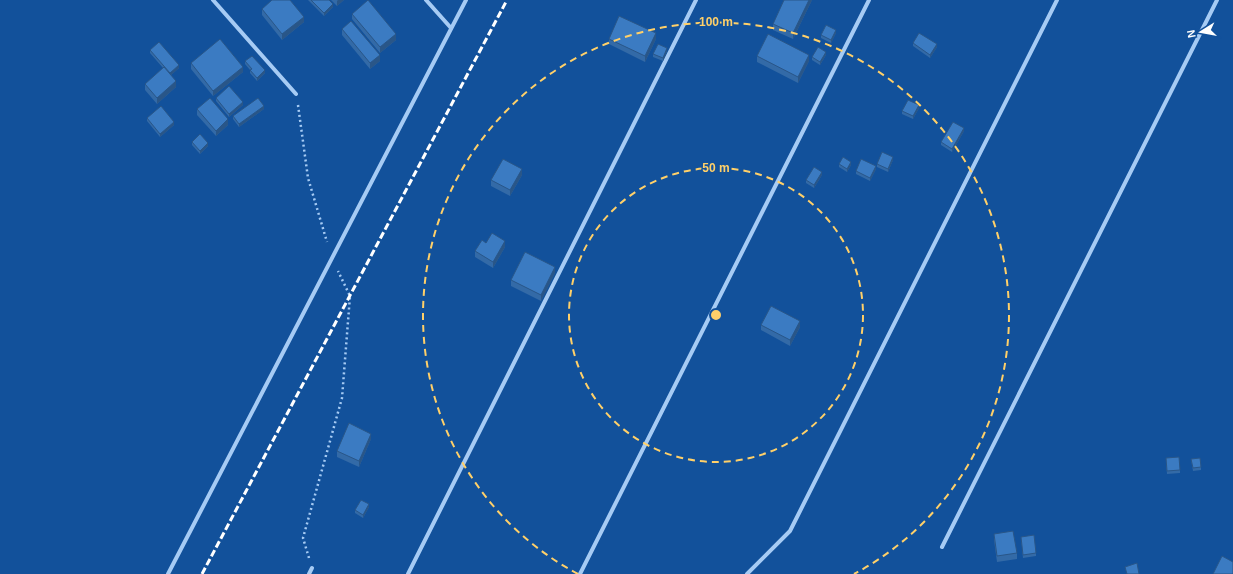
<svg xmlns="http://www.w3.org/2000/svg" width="1233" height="574" font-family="Helvetica,sans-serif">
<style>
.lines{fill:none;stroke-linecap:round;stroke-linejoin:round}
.path{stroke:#a6cbf4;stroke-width:2.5;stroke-dasharray:2 3;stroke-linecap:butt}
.minor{stroke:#a6cbf4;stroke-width:4}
.rail{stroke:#fff;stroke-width:3;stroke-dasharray:7 3;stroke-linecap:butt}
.wall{fill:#336aa7}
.shaded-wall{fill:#295688}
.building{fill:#3b7bc2;stroke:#295688}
.ring{fill:none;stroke:#ffd069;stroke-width:2;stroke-dasharray:7 5}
.centre{fill:#ffd069;stroke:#12519b;stroke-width:2}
.ring-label{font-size:12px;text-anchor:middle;font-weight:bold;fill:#ffd069;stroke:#12519b;stroke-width:3;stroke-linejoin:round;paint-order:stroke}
</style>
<rect width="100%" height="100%" fill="#12519b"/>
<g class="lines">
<g class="path">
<path d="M298 105 308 178 327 242"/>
<path d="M309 558 303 538 342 398 350 296 338 271"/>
</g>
<g class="minor">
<path d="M213 0 296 94"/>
<path d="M426 0 451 28"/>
<path d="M942 547 1217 0"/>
<path d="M168 574 466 0"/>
<path d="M309 574 312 568"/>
<path d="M408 574 696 0"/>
<path d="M580 574 869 0"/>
<path d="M747 574 790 531 1057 0"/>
</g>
<path class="rail" d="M202 574 507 0"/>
</g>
<g class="wall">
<path d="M308 0H329L333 7 324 16Z"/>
<path d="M331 0H344L337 6Z"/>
<path d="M812 0 793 39 773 30V24Z"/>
<path d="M262 9 304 22 282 40 262 15Z"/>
<path d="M352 14 396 40 380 53 352 19Z"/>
<path d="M342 29 380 61 370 69 342 35Z"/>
<path d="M836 33 831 43 821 38V35Z"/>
<path d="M609 39H656L645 62 609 44Z"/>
<path d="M913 43 937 47 930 58 913 46Z"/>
<path d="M150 50 179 68 171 75 176 87 157 104 145 90V84L163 68 150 53Z"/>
<path d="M667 51 663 61 653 57V54Z"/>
<path d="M826 55 820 65 812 60V57Z"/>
<path d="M757 56 809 61 798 83 757 62Z"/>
<path d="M245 61 265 73 257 81 250 73V70L245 64Z"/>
<path d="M191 63 243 72 213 96 191 69Z"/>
<path d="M216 98 243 105 229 117 216 101Z"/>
<path d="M919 108 913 119 902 114V111Z"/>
<path d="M197 109 228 125 216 136 197 115Z"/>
<path d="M264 109 239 127 233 119V116Z"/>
<path d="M147 118 174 125 160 137 147 121Z"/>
<path d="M964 131 952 152 941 145V142Z"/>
<path d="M192 142 208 146 200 154 192 145Z"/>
<path d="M893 160 888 172 877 167V164Z"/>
<path d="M839 164 851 165 847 172 839 167Z"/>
<path d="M876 169 870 181 856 174V171Z"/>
<path d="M522 175 510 196 491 186V180Z"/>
<path d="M822 175 814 188 806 183V180Z"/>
<path d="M486 243 505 247 493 268 475 257V251Z"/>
<path d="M555 273 541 301 511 286V280Z"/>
<path d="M761 325 800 327 790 346 761 330Z"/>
<path d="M371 439 359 467 337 457V451Z"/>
<path d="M1191 459 1201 467V470L1193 471Z"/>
<path d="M1166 461 1180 470V473L1167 474Z"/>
<path d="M369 507 363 518 355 513V510Z"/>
<path d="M994 534 1017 553V559L997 562 994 540Z"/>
<path d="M1021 537 1036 553V556L1023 558Z"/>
</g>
<g class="shaded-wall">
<path d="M338 0H344L337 6V1Z"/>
<path d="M809 0H812L793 39V33Z"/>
<path d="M333 4V7L324 16V13Z"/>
<path d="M304 17V22L282 40V34Z"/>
<path d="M836 30V33L831 43V40Z"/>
<path d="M656 33V39L645 62V56Z"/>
<path d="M396 34V40L380 53V47Z"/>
<path d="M937 44V47L930 58V55Z"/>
<path d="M667 48V51L663 61V58Z"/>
<path d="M826 52V55L820 65V62Z"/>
<path d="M380 55V61L370 69V63Z"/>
<path d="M809 55V61L798 83V77Z"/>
<path d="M179 65V68L170 76V73Z"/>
<path d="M243 67V72L213 96V91Z"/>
<path d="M265 70V73L257 81V78Z"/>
<path d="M176 81V87L157 104V98Z"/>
<path d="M243 102V105L229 117V114Z"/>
<path d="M919 105V108L913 119V116Z"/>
<path d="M264 106V109L239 127V124Z"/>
<path d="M228 119V125L216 136V131Z"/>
<path d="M174 122V125L160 137V134Z"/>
<path d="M964 128V131L952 152V149Z"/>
<path d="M208 143V146L200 154V151Z"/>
<path d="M893 157V160L888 172V169Z"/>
<path d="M851 162V165L847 172V169Z"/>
<path d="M876 166V169L870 181V178Z"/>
<path d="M522 169V175L510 196V190Z"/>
<path d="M822 172V175L814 188V185Z"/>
<path d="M505 241V247L493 268V262Z"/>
<path d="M555 267V273L541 301V295Z"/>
<path d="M800 321V327L790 346V340Z"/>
<path d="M371 434V439L359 467V461Z"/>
<path d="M369 504V507L363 518V515Z"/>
</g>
<g class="building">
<path d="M272 0H290L304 17 282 34 262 9Z"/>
<path d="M311 0H329L333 4 324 13Z"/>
<path d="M368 0 396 34 380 47 352 14Z"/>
<path d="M784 0H809L793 33 773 24Z"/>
<path d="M619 16 656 33 645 56 609 39Z"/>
<path d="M351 21 380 55 370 63 342 29Z"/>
<path d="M826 25 836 30 831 40 821 35Z"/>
<path d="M919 33 937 44 930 55 913 43Z"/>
<path d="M768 34 809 55 798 77 757 56Z"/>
<path d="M220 39 243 67 213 91 191 63Z"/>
<path d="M159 42 179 65 170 73 150 50Z"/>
<path d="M658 44 667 48 663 58 653 54Z"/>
<path d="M818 47 826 52 820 62 812 57Z"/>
<path d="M252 56 265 70 257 78 250 70 252 69 245 61Z"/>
<path d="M164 67 176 81 157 98 145 84Z"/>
<path d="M229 86 243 102 229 114 216 98Z"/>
<path d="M210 98 228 119 216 131 197 109Z"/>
<path d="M258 98 264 106 239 124 233 116Z"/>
<path d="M908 100 919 105 913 116 902 111Z"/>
<path d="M161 106 174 122 160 134 147 118Z"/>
<path d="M953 122 964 128 952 149 941 142Z"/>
<path d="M200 134 208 143 200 151 192 142Z"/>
<path d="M882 152 893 157 888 169 877 164Z"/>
<path d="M843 157 851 162 847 169 839 164Z"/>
<path d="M503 159 522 169 510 190 491 180Z"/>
<path d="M861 159 876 166 870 178 856 171Z"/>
<path d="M814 167 822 172 814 185 806 180Z"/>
<path d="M492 233 505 241 493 262 475 251 482 240 486 243Z"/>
<path d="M525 252 555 267 541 295 511 280Z"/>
<path d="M771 306 800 321 790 340 761 325Z"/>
<path d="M349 423 371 434 359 461 337 451Z"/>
<path d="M1179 457 1180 470 1167 471 1166 458Z"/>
<path d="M1200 458 1201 467 1193 468 1191 459Z"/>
<path d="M361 500 369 504 363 515 355 510Z"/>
<path d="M1013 531 1017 553 997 556 994 534Z"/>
<path d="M1034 535 1036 553 1023 555 1021 537Z"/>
<path d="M1222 556 1233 562V574H1213Z"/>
<path d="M1137 563 1139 574H1127L1125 567Z"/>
</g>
<g class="ring">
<circle cx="716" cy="315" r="147"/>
<path d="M578 574A293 293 0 1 1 854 574"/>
</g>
<circle cx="716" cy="315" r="6" class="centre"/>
<g class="ring-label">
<text x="716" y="26">100 m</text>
<text x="716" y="172">50 m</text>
</g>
<g transform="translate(1201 32) rotate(259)" stroke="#12519b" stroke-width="3" paint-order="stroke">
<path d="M0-3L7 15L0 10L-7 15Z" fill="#ffffff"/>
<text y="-6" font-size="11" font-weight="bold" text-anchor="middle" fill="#ffffff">N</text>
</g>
</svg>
